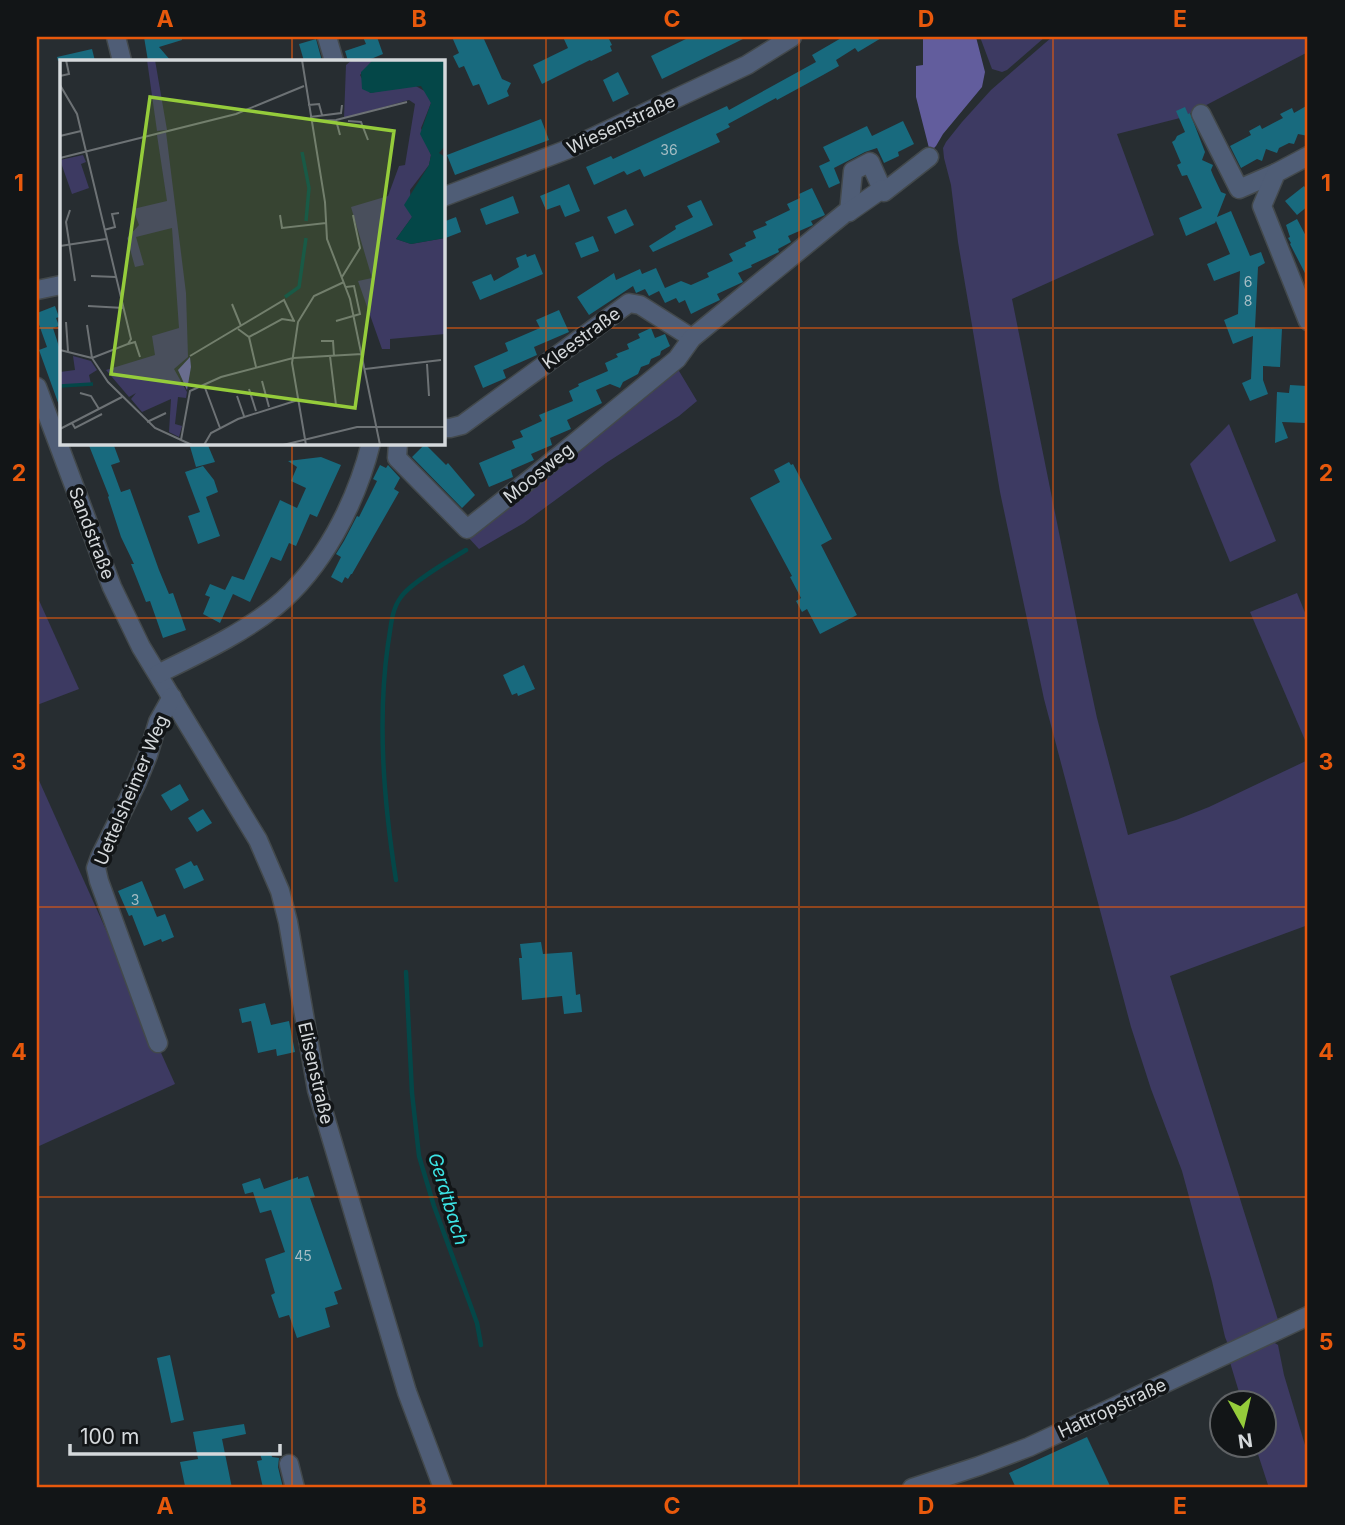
<svg xmlns="http://www.w3.org/2000/svg" width="1345" height="1525" font-family="Inter,sans-serif">
<style>
.green{fill:#3d3a62}
.forest{fill:#625d9d}
.lines{fill:none;stroke-linecap:round;stroke-linejoin:round}
.stream{stroke:#044748;stroke-width:4.5}
.building{fill:#186a7e}
.street-casing{stroke:#43494c;stroke-width:21}
.street{stroke:#4f5d76;stroke-width:18}
.grid{fill:none;stroke:#e8590c;stroke-width:2;stroke-opacity:0.55}
.labels{text-anchor:middle;dominant-baseline:central;stroke-width:7;stroke-linejoin:round;paint-order:stroke}
.number-label{font-size:14px;fill:#a6bdc4}
.street-label{font-size:18px;fill:#d5d9dc;stroke:#121517}
.water-label{font-size:19px;font-style:italic;fill:#3ce2e3;stroke:#121517}
.inset-river{fill:none;stroke:#044748;stroke-width:3.5}
.inset-road{fill:none;stroke:#6d7275;stroke-width:2}
.view{fill:#95cc3b;fill-opacity:0.15;stroke:#95cc3b;stroke-width:3.5}
.inset-edge{fill:none;stroke:#d5d9dc;stroke-width:3.5}
.neatline{fill:none;stroke:#e8590c;stroke-width:2.5}
.grid-label{font-size:23px;text-anchor:middle;font-weight:bold;fill:#e8590c}
</style>
<rect width="100%" height="100%" fill="#272d31"/>
<g class="green">
<path d="M980 37H1045L1007 70 1002 72 992 69Z"/>
<path d="M1052 37H1308V52L1191 113 1180 118 1117 134 1154 235 1012 299 1085 662 1097 718 1128 835 1176 820 1209 807 1308 760V821L1306 822 1308 828V925L1170 976 1279 1323 1229 1347 1225 1337 1212 1281 1182 1171 1151 1089 1131 1027 1044 699 1000 492 958 242 951 185 944 158 943 148 946 142 962 122 991 90Z"/>
<path d="M675 368 679 371 697 401 679 416 606 463 524 523 479 549 466 535Z"/>
<path d="M1229 424 1276 541 1230 562 1190 464Z"/>
<path d="M1297 593 1308 620V747L1250 612Z"/>
<path d="M37 596 79 689 37 705Z"/>
<path d="M37 776 175 1084 37 1147Z"/>
<path d="M1270 1340 1278 1345 1284 1375 1308 1455V1488H1269L1255 1445 1264 1444V1402H1242L1229 1359Z"/>
</g>
<path class="forest" d="M923 37H976L985 72 982 87 943 134 936 146 930 152 916 97V66L923 65Z"/>
<g class="lines">
<g class="stream">
<path d="M396 880C384 803 377 722 388 644 391 628 391 610 401 597 410 583 450 560 466 550"/>
<path d="M406 972 412 1093 419 1156 434 1206 477 1323 481 1345"/>
</g>
</g>
<g class="building">
<path d="M144 37H182V40L159 47 171 61H148Z"/>
<path d="M363 37H377L383 54 366 61H348L345 51 366 44Z"/>
<path d="M452 37H483L502 79 511 83 507 91 509 96 488 105 479 84 473 86 464 66 459 68 453 56 459 53Z"/>
<path d="M563 37H608L612 45 610 46 612 51 591 61 590 60 542 84 533 65 568 48Z"/>
<path d="M690 37H747L662 79 651 56Z"/>
<path d="M843 37H883L858 52 855 48 836 60 839 66 823 75 777 100 776 98 728 124 730 127 716 134 720 142 644 177 640 169 627 175 624 171 594 185 586 167 611 156 613 159 727 106 729 110 816 62 812 55Z"/>
<path d="M316 39 322 61H304L299 44Z"/>
<path d="M92 49 95 61H58L57 57Z"/>
<path d="M618 72 629 94 613 102 603 80Z"/>
<path d="M1308 105V136L1298 134 1294 144 1289 143 1279 148 1277 153 1266 149 1262 161 1257 159 1241 168 1230 146 1251 135 1249 131 1260 125 1262 129 1283 118 1280 114 1292 108 1294 113Z"/>
<path d="M1185 107 1188 114 1190 113 1205 152 1202 160 1213 165 1211 170 1213 175 1221 192 1226 194 1217 217 1231 211 1250 256 1261 252 1265 263 1258 267 1255 328 1282 329 1280 367 1263 366V380L1268 394 1250 401 1242 383 1251 379 1253 336 1233 344 1224 320 1238 314 1240 271 1214 281 1207 264 1230 254 1216 221 1215 223 1186 236 1179 218 1202 208 1187 175 1182 176 1177 165 1181 163 1172 142 1175 140 1177 136 1185 132 1176 111Z"/>
<path d="M541 119 549 140 455 175 447 155Z"/>
<path d="M903 121 914 144 898 152 899 156 884 163 877 148 865 152 834 168 840 183 829 188 819 166 830 161 823 147 867 126 872 136Z"/>
<path d="M569 184 580 211 565 217 560 205 546 210 540 196Z"/>
<path d="M1304 186 1308 192V206L1297 215 1285 201Z"/>
<path d="M812 188 825 215 811 221 813 225 788 236 791 242 778 249 779 252 751 265 752 267 738 273 743 282 717 294 720 300 705 307 691 314 685 300 679 303 676 298 665 303 659 291 649 296 645 289 636 293 633 286 589 315 577 297 614 273 616 280 640 269 642 274 656 268 665 288 681 281 691 285 709 277 707 273 733 261 729 254 746 246 745 243 756 238 753 231 767 225 765 222 790 210 787 204 800 198 799 194Z"/>
<path d="M513 196 519 213 486 225 480 209Z"/>
<path d="M701 200 713 225 653 252 649 246 676 229 675 226 693 217 687 206Z"/>
<path d="M626 209 634 225 615 234 607 217Z"/>
<path d="M456 217 461 232 443 239V222Z"/>
<path d="M1297 219 1308 240V279L1290 244 1291 243 1288 238 1290 237 1286 225Z"/>
<path d="M593 236 599 251 581 258 575 243Z"/>
<path d="M526 254 527 257 535 254 543 274 480 300 472 282 491 274 494 281 519 267 516 258Z"/>
<path d="M55 306 59 317 56 318 59 326 53 328 61 353V408H60L39 350 47 347 37 319V313Z"/>
<path d="M559 310 569 332 534 347 537 355 503 370 506 378 483 388 474 366 508 351 505 343 540 328 536 320Z"/>
<path d="M651 328 655 338 665 334 670 346 661 351 660 355 651 359 649 364 641 367 638 374 623 382 620 388 610 384 596 390 602 403 567 420 571 429 550 438 552 445 531 454 534 460 511 470 513 477 489 487 479 463 515 448 512 441 523 437 520 431 542 421 539 415 573 401 569 391 579 386 578 384 608 371 605 363 618 357 616 354 629 349 627 344 640 338 638 334Z"/>
<path d="M1290 385 1307 386 1306 423 1282 422 1288 438 1275 443 1277 392 1289 393Z"/>
<path d="M88 443H113L120 462 111 465 121 492 130 489 159 570 169 594 173 593 186 630 163 638 150 601 146 602 137 579 131 564H134L121 537 108 497 109 496Z"/>
<path d="M189 443H207L215 462 196 467Z"/>
<path d="M425 444 446 465 448 463 475 495 462 508 412 457Z"/>
<path d="M321 457 341 465 317 517 310 514 296 546 289 543 281 561 271 557 250 602 233 594 220 623 203 614 210 597 205 595 210 584 225 590 232 576 244 580 280 500 297 508 306 488 291 481 297 467 288 461Z"/>
<path d="M789 462 791 465 793 464 832 539 821 545 857 615 820 634 807 609 802 612 796 601 801 598 790 577 792 576 750 498 780 482 774 470Z"/>
<path d="M380 465 386 468 388 465 400 478 394 489 399 492 352 574H351L348 579 345 577 342 583 331 577 341 557 336 554 344 541 357 516 359 517 377 481 373 479Z"/>
<path d="M203 466 214 480 218 492 206 497 220 536 198 544 188 516 200 512 185 472Z"/>
<path d="M524 665 535 689 518 696 517 693 512 695 503 675Z"/>
<path d="M180 784 189 800 171 811 161 795Z"/>
<path d="M203 809 212 823 197 832 188 818Z"/>
<path d="M191 861 194 866 197 865 204 880 184 889 175 869Z"/>
<path d="M142 881 157 917 165 914 174 937 162 942 161 939 144 946 132 915 129 916 118 891Z"/>
<path d="M541 942 543 954 572 952 576 995 580 994 582 1012 564 1014 562 996 522 1000 519 958H522L520 944Z"/>
<path d="M265 1003 271 1025 289 1021 295 1052 277 1056 276 1049 258 1053 251 1021 242 1023 239 1009Z"/>
<path d="M308 1176 315 1197 310 1198 342 1289 334 1292 338 1304 325 1308 330 1327 297 1338 289 1315 279 1318 271 1295 275 1293 265 1259 285 1252 271 1210 260 1213 253 1192 245 1194 242 1184 260 1178 264 1189 298 1177V1179Z"/>
<path d="M170 1355 184 1420 171 1423 157 1358Z"/>
<path d="M244 1424 246 1434 222 1439 232 1488H194L193 1485 185 1486 180 1462 198 1459 193 1432Z"/>
<path d="M1087 1437 1111 1488H1016L1009 1473Z"/>
<path d="M271 1452 272 1457 279 1458 278 1467 283 1488H263L257 1461 262 1460 260 1454Z"/>
</g>
<g class="lines">
<g class="street-casing">
<g id="street">
<path d="M116 37 122 61"/>
<path d="M327 37 334 61"/>
<path d="M1201 114 1239 189 1276 173"/>
<path d="M1308 156 1276 173 1262 206 1308 321"/>
<path d="M443 197 566 150 747 65 792 37"/>
<path d="M849 212 853 171 870 162 882 189"/>
<path d="M37 290 61 285"/>
<path d="M37 387 112 587 141 647 258 840 280 891 288 922 317 1090 407 1392 443 1488"/>
<path d="M443 428H450L462 425 629 303 640 305 692 338"/>
<path d="M398 443 397 458 467 529 533 477 677 359 692 338 845 213 849 212 882 189 884 192 929 157"/>
<path d="M158 674C198 654 240 635 275 607 323 568 356 503 371 443"/>
<path d="M158 1043 99 881 96 868 100 857 137 782 148 755 158 722 172 697"/>
<path d="M289 1464 295 1488"/>
<path d="M912 1488 979 1466 1029 1447 1308 1316"/>
</g>
</g>
<use href="#street" class="street"/>
</g>
<path class="grid" d="M292 37V61M546 37V1488M799 37V1488M1053 37V1488M37 328H61M443 328H1308M292 443V1488M37 618H1308M37 907H1308M37 1197H1308"/>
<g class="labels">
<g class="number-label">
<text x="669" y="149">36</text>
<text x="1248" y="281">6</text>
<text x="1248" y="300">8</text>
<text x="135" y="899">3</text>
<text x="303" y="1255">45</text>
</g>
<g class="street-label">
<text transform="translate(621 124) rotate(-25)">Wiesenstraße</text>
<text transform="translate(581 338) rotate(-36)">Kleestraße</text>
<text transform="translate(538 473) rotate(-39)">Moosweg</text>
<text transform="translate(92 533) rotate(69)">Sandstraße</text>
<text transform="translate(131 790) rotate(-67)">Uettelsheimer Weg</text>
<text transform="translate(316 1073) rotate(77)">Elisenstraße</text>
<text transform="translate(1112 1408) rotate(-25)">Hattropstraße</text>
</g>
<g class="water-label">
<text transform="translate(448 1199) rotate(73)">Gerdtbach</text>
</g>
</g>
<g transform="translate(60 60)">
<rect width="385" height="385" fill="#272d31"/>
<path d="M87 0H95L107 70 97 71ZM292 0H313L300 15 310 33 354 25 368 33 371 43 361 68 371 95 369 105 350 130 352 157 336 179 351 184 385 178V274L330 279V289H322L298 221 312 218 291 147 328 136 339 106 345 105 355 44 349 40 284 58 286 5ZM106 72 126 233 128 297 114 309 127 332 126 338 118 337 115 364 122 366 119 377 109 372 111 339 82 352 71 339 76 333 69 337 46 310 95 295 92 276 119 268 112 168 76 177 84 205 75 207 67 178 79 165 73 149 107 141 97 75ZM23 95 26 102 21 104 29 128 12 134 0 100ZM13 296 31 301 37 310 29 315 31 324 0 325V312L15 310Z" fill="#3d3a62"/>
<path d="M130 297 131 307 127 330 118 310Z" fill="#625d9d"/>
<path d="M313 0H385V86L379 93 385 97V178L351 184 336 179 352 157 344 145 369 105 371 95 360 74 371 43 361 26 311 33 302 29 301 12Z" fill="#044748"/>
<path class="inset-river" d="M242 92 249 128 246 161M225 237 239 227 246 178M0 326 33 324"/>
<path class="inset-road" d="M242 0 265 142 267 179 290 239 320 385M0 16 9 14 6 0M0 25 17 54 71 279 68 284 32 298M248 45 259 44 262 55M250 57 281 53 282 45M276 60 347 42M251 61 276 60 280 75M288 61 301 62 308 80M0 76 21 71M0 98 176 54 244 26M10 150 6 162 15 221M220 155 222 168 266 163M44 170 55 167 52 154 59 153M0 186 46 179M31 216 56 217M282 217 300 188 293 155M172 244 181 266M28 246 64 248M276 261 300 254 294 226 286 227M6 262 8 291M27 265 32 298 48 322 95 368 132 385M178 269 189 277 222 259 235 261M189 277 196 307M261 281H273L274 296M68 284 75 282 80 297M0 290 32 298M130 296 224 240 234 261M270 296 276 345M367 304 369 336M305 309 381 300M202 321 209 347M144 325 160 368M189 329 196 351M20 333 31 336 39 349M177 336 184 356M87 362 106 353M12 363 15 368 42 354M0 369 62 337M121 380 130 331 161 317 233 298 302 294M144 385 151 373 178 359 238 340M223 385 297 367H385M246 385 232 303 238 262 254 236 284 222"/>
<path class="view" d="M90 37 334 71 295 348 51 314Z"/>
<rect width="385" height="385" class="inset-edge"/>
</g>
<rect width="1345" height="1525" fill="none" stroke="#121517" stroke-width="77"/>
<g transform="translate(1243 1424) rotate(172)"><circle r="33" fill="#121517" stroke="#606366" stroke-width="2"/>
<path d="M0-5L12 26L0 18L-12 26Z" fill="#95cc3b"/>
<text y="-10" font-size="19" font-weight="bold" text-anchor="middle" fill="#d5d9dc">N</text>
</g>
<path d="M70 1444v10h210v-10" fill="none" stroke="#d5d9dc" stroke-width="3.5"/>
<text x="80" y="1444" font-size="21" fill="#d5d9dc" stroke="#121517" stroke-width="5" paint-order="stroke">100 m</text>
<rect x="38" y="38" width="1268" height="1448" class="neatline"/>
<g class="grid-label">
<text x="165" y="27">A</text>
<text x="419" y="27">B</text>
<text x="672" y="27">C</text>
<text x="926" y="27">D</text>
<text x="1180" y="27">E</text>
<text x="19" y="191">1</text>
<text x="1326" y="191">1</text>
<text x="19" y="481">2</text>
<text x="1326" y="481">2</text>
<text x="19" y="770">3</text>
<text x="1326" y="770">3</text>
<text x="19" y="1060">4</text>
<text x="1326" y="1060">4</text>
<text x="19" y="1350">5</text>
<text x="1326" y="1350">5</text>
<text x="165" y="1514">A</text>
<text x="419" y="1514">B</text>
<text x="672" y="1514">C</text>
<text x="926" y="1514">D</text>
<text x="1180" y="1514">E</text>
</g>
</svg>
